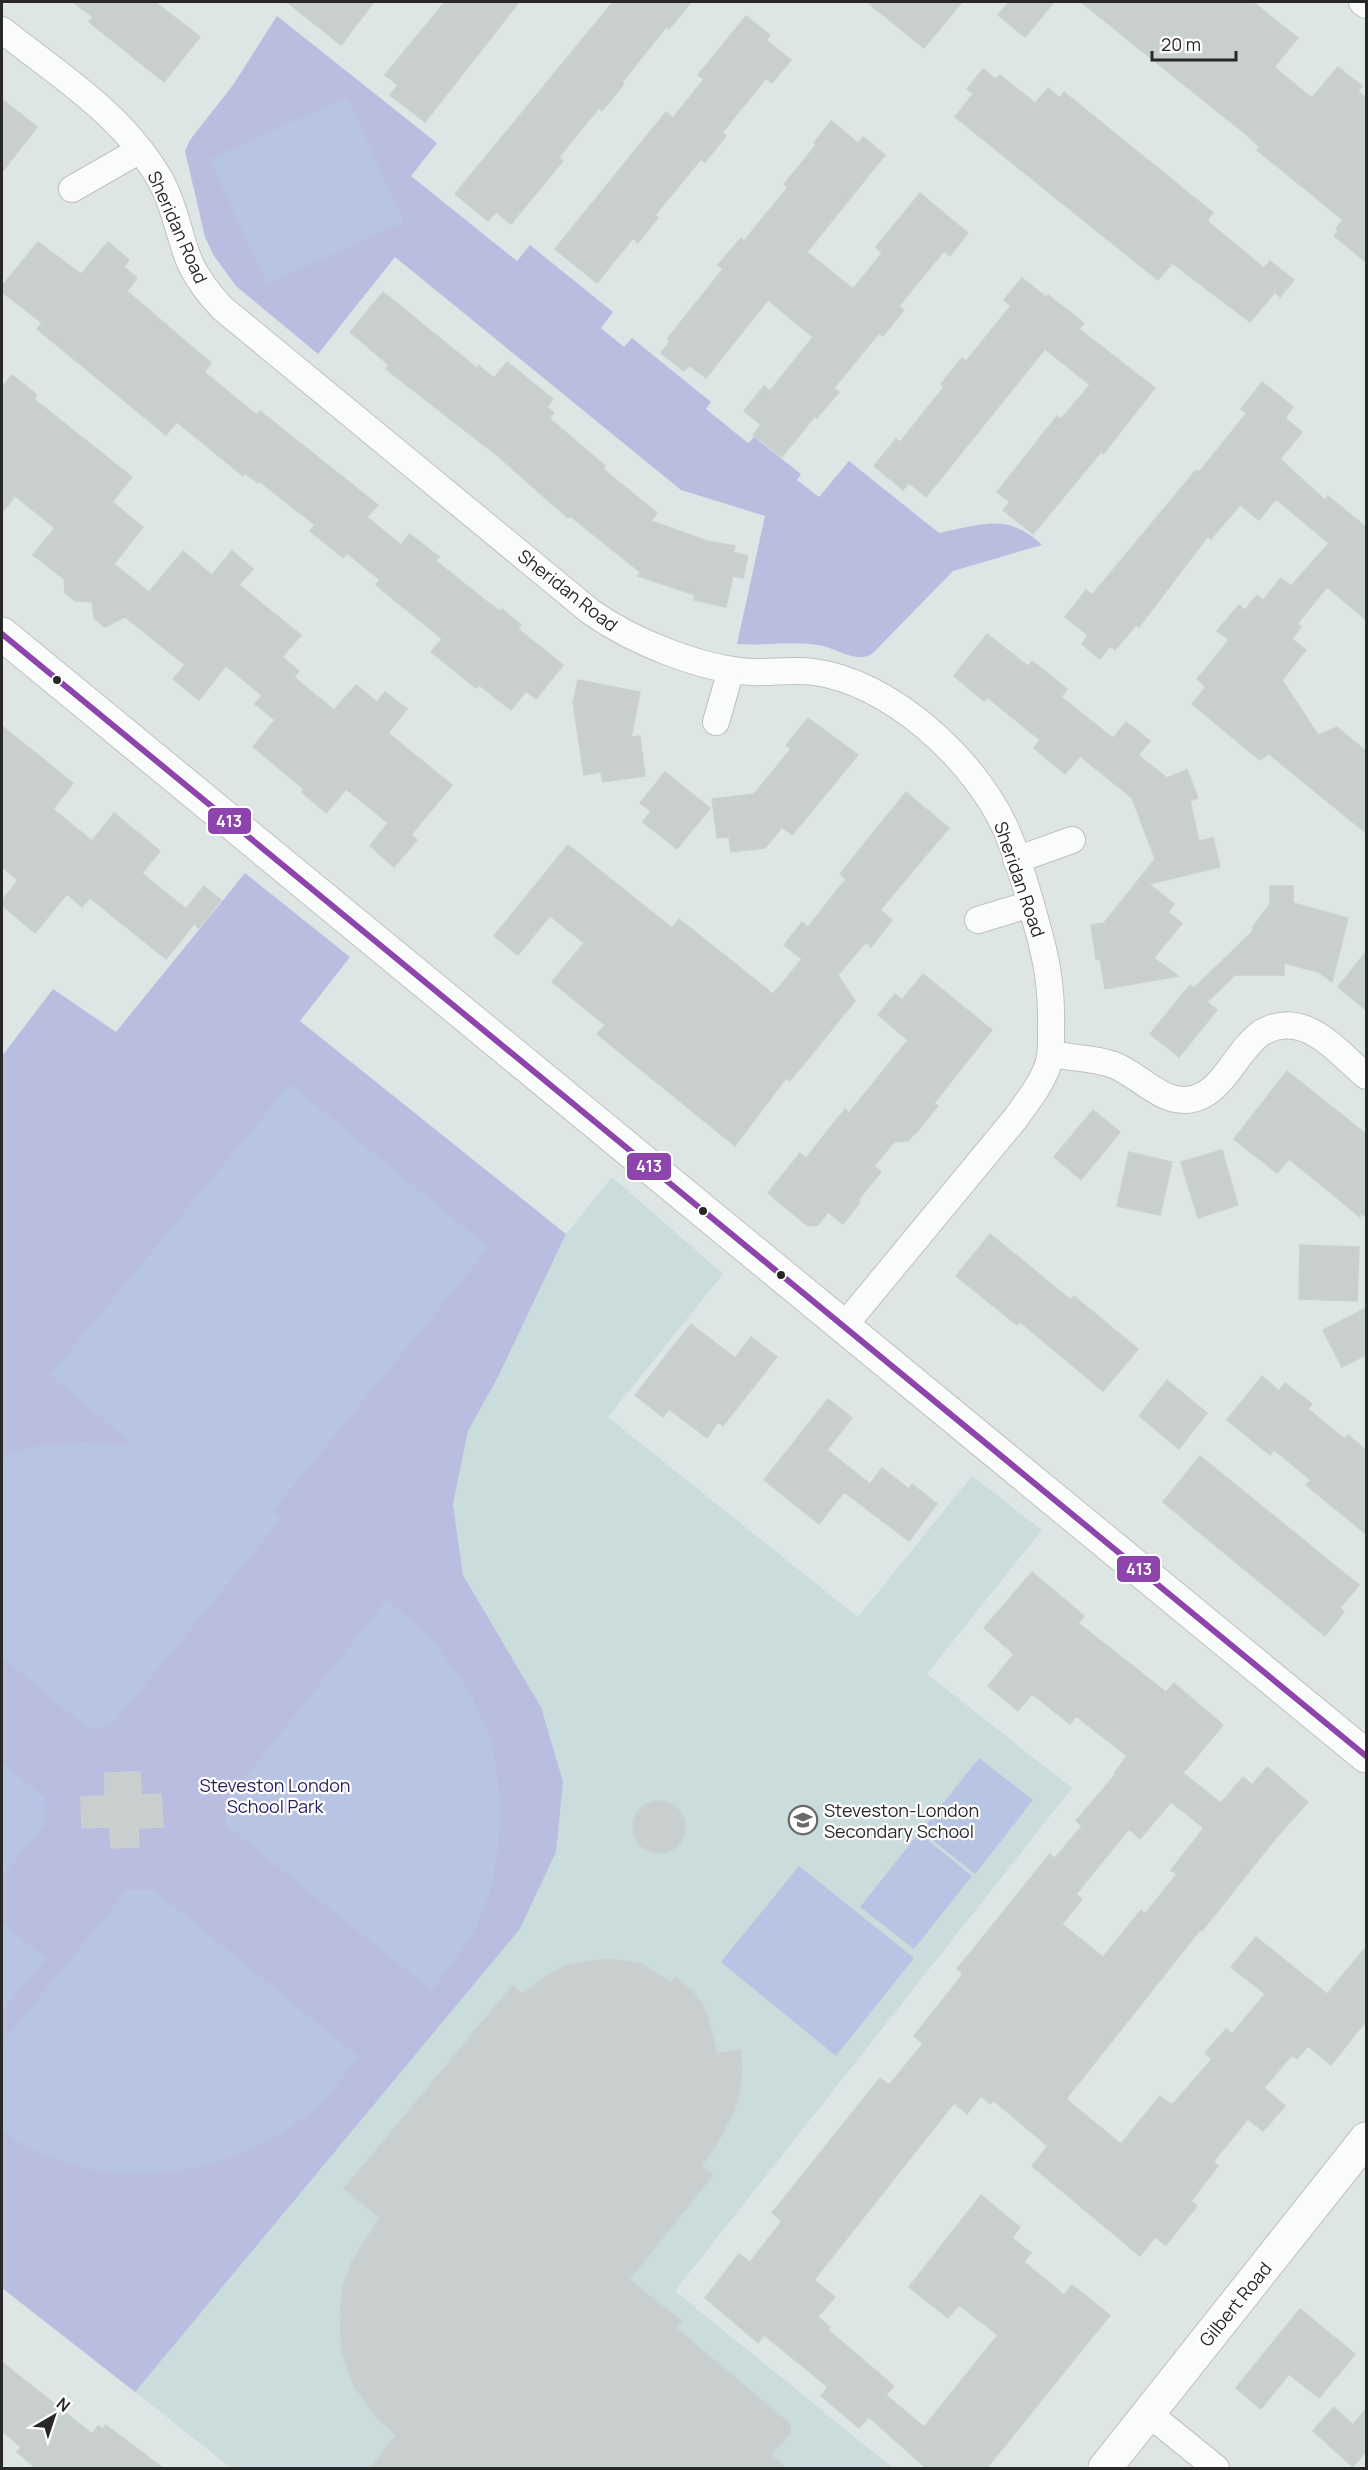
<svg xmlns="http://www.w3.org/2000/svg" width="1368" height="2470" font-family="Manrope,sans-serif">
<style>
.education{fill:#cadcdc}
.green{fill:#b9bde0}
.pitch{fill:#b7c4e3}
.building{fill:#c9cfce;stroke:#cad1d0;stroke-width:1.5;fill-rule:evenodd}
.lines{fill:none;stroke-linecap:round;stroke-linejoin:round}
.street-casing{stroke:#bfc0bf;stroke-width:28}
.secondary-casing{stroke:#bfc0bf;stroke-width:35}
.street{stroke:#fafbfb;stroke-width:26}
.secondary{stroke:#fafbfb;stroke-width:33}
.bus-1-casing{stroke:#fff;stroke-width:10}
.bus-1{stroke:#8e44ad;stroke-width:6}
.bus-dot{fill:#282828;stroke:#fff;stroke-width:2}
.labels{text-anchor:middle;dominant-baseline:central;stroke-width:4.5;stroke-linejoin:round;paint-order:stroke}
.street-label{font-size:18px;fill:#282828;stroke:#fff}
.park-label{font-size:18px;fill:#271f5e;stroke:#fff}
.poi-label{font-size:18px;fill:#282828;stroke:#fff;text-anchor:start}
.line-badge{stroke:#fff;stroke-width:2}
.badge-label{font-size:16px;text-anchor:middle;font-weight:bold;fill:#fff}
</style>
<rect width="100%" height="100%" fill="#dee6e5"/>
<path class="education" d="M612 1177 723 1274 608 1417 858 1617 972 1476 1042 1530 927 1674 1072 1788 675 2291 893 2468H231L135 2392 520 1929 556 1852 541 1707 463 1575 453 1504 468 1431 499 1375 566 1234Z"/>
<g class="green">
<path d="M277 16 437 143 411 176 517 261 530 245 613 312 601 328 624 347 632 338 711 402 706 409 748 443 754 437 801 474 797 480 819 497 849 461 939 533C980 525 1008 512 1042 545L953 571 873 653C858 664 839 650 823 646 796 640 765 646 737 644L765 516 681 490 395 257 318 354 236 286 214 256 205 237 185 151 190 140 233 85Z"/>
<path d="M245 873 350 957 300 1021 566 1234 499 1375 468 1431 453 1504 463 1575 541 1707 563 1782 556 1852 520 1929 135 2392 2 2288V1056L53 989 116 1032Z"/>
</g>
<g class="pitch">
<path d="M347 97 404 222 267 284 209 159Z"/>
<path d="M290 1084 489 1248 273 1511 282 1518 112 1725 89 1730 2 1657V1457C42 1440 90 1440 133 1445L50 1375Z"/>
<path d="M387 1599 434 1642 471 1693 492 1741 500 1798 499 1840 492 1887 475 1931 432 1991 226 1825 225 1803Z"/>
<path d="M979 1758 1033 1800 975 1874 921 1831Z"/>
<path d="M2 1762 44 1797 45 1824 2 1877Z"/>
<path d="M919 1833 972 1876 914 1949 860 1907Z"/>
<path d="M799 1866 914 1958 836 2056 721 1962Z"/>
<path d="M127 1890H154L359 2057C345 2074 331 2095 315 2109 249 2164 159 2187 76 2166 49 2159 25 2146 2 2132V2043Z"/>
<path d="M2 1921 46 1959 2 2012Z"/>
</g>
<g class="building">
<path d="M73 2H155L200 37 164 82 89 22 93 17Z"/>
<path d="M287 2H374L341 45Z"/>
<path d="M445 2H519L425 122 390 95 398 85 385 75Z"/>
<path d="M613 2H691L669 29 666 27 623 81V85L602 111 599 108 559 157 563 161 511 224 496 212 488 221 455 194Z"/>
<path d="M867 2H962L924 48Z"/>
<path d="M1009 2H1054L1025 37 998 15Z"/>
<path d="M1081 2H1253L1298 38 1274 67 1312 98 1338 67 1362 86 1358 91 1366 98V262L1334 236 1338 231 1336 229 1343 220 1257 150 1260 148 1248 136Z"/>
<path d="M746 16 770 35 766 40 791 60 772 83 766 78 722 133 726 136 705 162 701 159 655 215 658 218 638 243 633 238 597 283 555 249 666 112 673 118 704 79 698 75Z"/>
<path d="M983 69 996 79 1000 75 1035 103 1048 88 1060 98 1064 92 1213 213 1207 221 1264 268 1270 261 1294 280 1280 297 1275 292 1250 322 1172 263 1158 280 955 117 973 94 967 89Z"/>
<path d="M2 99 37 127 2 172Z"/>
<path d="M831 121 858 143 863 137 885 155 807 252 853 289 882 253 876 247 920 193 968 233 950 256 944 251 899 306 904 310 883 336 879 333 834 388 839 392 817 418 815 416 782 457 753 435 761 425 744 411 764 386 770 391 813 337 768 300 706 378 689 365 684 371 661 353 670 341 667 339 723 269 718 265 741 238 744 241 788 187 784 184 816 145 814 143Z"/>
<path d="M38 242 81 274 108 242 129 260 124 267 137 278 127 291 211 363 204 372 257 415 260 411 378 505 367 517 401 545 410 534 439 557 436 561 485 600 500 611 502 609 521 625 518 629 563 665 536 699 526 691 511 710 479 685 476 688 431 652 442 639 376 585 380 580 347 553 343 558 310 531 315 525 259 481 258 483 245 473 243 476 177 422 166 435 37 329 42 323 2 292V286Z"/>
<path d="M1022 278 1046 297 1048 295 1084 323 1079 329 1155 388 1103 454 1101 452 1033 534 1003 510 1010 502 997 492 1057 416 1061 419 1090 385 1045 349 926 497 909 483 903 490 874 466 896 439 900 442 944 387 941 384 962 358 966 361 1011 306 1004 300Z"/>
<path d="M383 292 478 369V365L494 378 507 362 553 399 547 407 554 413 549 418 605 466 603 469 657 513 651 521 707 541 735 546 733 552 748 556 743 578 733 576 726 607 694 600 695 595 638 576 640 572 570 516 568 518 499 457 386 369 389 365 350 332Z"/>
<path d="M12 375 37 395 34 399 132 477 112 502 143 527 114 564 149 592 183 551 212 575 232 551 253 569 239 585 301 635 282 657 299 671 294 677 334 710 356 685 377 702 385 692 407 709 388 733 452 785 411 835 417 840 394 867 370 846 388 823 346 789 326 813 302 792 304 789 253 747 275 720 255 704 262 695 226 666 199 700 173 679 185 665 125 617 105 627 94 618 92 602 75 601 65 593 64 579 33 555 55 528 15 496 2 513V387Z"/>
<path d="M1262 382 1293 407 1285 418 1302 432 1280 459 1325 500 1328 496 1366 527V620L1327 587 1297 624 1301 627 1292 639 1306 650 1282 680 1318 735 1337 727 1366 751V833L1269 754 1260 760 1192 704 1206 687 1197 679 1229 640 1217 631 1239 605 1245 610 1257 595 1263 600 1281 578 1291 586 1329 543 1276 499 1259 520 1240 505 1211 539 1208 536 1139 627 1136 625 1115 650 1110 646 1100 659 1082 644 1088 635 1065 617 1086 590 1092 595 1196 470 1199 472 1247 413 1241 409Z"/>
<path d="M987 634 1028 666 1032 661 1067 689 1061 697 1113 738 1126 722 1150 741 1138 755 1167 778 1187 770 1198 798 1190 801 1199 841 1213 838 1220 867 1149 884 1174 904 1168 912 1182 923 1154 958 1178 976 1105 989 1100 959H1096L1091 925 1104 923 1155 859 1132 798 1080 756 1065 774 1034 748 1040 740 987 697 984 701 954 676Z"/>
<path d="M578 680 640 692 631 737 640 736 645 776 603 782 601 772 584 775 573 703Z"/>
<path d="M808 718 858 755 792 835 782 827 765 848 731 852 729 837 717 838 712 799 754 794 791 749 786 745Z"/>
<path d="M2 726 73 783 53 809 92 841 114 813 160 851 142 873 186 909 204 886 221 900 199 928 194 924 166 959 90 898 82 907 67 894 35 933 2 905V901L18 880 2 867Z"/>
<path d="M665 772 710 808 677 849 643 822 651 811 640 803Z"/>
<path d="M906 792 949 828 880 910 892 920 871 947 866 942 838 975 855 1001 790 1081 786 1078 735 1146 597 1034 605 1025 552 982 584 943 550 916 518 955 494 936 568 845 672 928 679 919 773 994 802 959 784 945 802 922 808 927 846 879 840 874Z"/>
<path d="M1270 886H1293V903L1348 918 1332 982 1318 972 1284 963V975H1235L1207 1002 1217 1010 1179 1057 1150 1034 1190 985 1194 988 1253 931V927L1270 904Z"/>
<path d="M1366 952V1010L1338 987Z"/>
<path d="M923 974 992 1030 934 1103 938 1106 916 1133 914 1134 908 1141 894 1142 874 1166 881 1172 858 1200 860 1202 843 1224 828 1212 818 1225 808 1226 768 1193 800 1153 806 1158 845 1109 849 1113 908 1040 878 1015 895 994 902 1000Z"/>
<path d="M1287 1071 1366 1134V1217L1360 1212V1217L1289 1159 1277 1173 1234 1139Z"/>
<path d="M1093 1110 1120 1132 1081 1180 1054 1157Z"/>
<path d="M1222 1150 1238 1205 1198 1218 1181 1162Z"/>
<path d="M1129 1152 1172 1162 1160 1215 1117 1206Z"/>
<path d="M990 1234 1071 1300 1074 1296 1138 1349 1103 1391 1020 1322 1017 1325 956 1276Z"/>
<path d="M1300 1245 1359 1247 1357 1301 1299 1299Z"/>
<path d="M1366 1308V1355L1342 1367 1323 1330Z"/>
<path d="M691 1324 735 1358 751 1337 777 1357 723 1426 718 1422 707 1438 669 1409 663 1417 635 1395Z"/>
<path d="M1262 1376 1279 1391 1285 1383 1312 1404 1308 1409 1345 1439 1348 1435 1366 1450V1534L1306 1485 1311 1480 1274 1450 1270 1455 1227 1420Z"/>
<path d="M1167 1380 1207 1413 1179 1449 1139 1416Z"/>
<path d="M828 1399 852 1418 827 1450 870 1484 882 1468 909 1489 912 1484 937 1504 909 1541 844 1492 819 1524 764 1480Z"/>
<path d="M1200 1456 1359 1585 1340 1608 1344 1612 1325 1636 1163 1502Z"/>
<path d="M1032 1572 1084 1616 1078 1623 1166 1692 1174 1683 1223 1725 1183 1773 1221 1803 1243 1777 1252 1785 1267 1767 1308 1802 1275 1839 1202 1931 1200 1930 1066 2099 1121 2144 1160 2096 1172 2105 1212 2059 1205 2053 1226 2029 1232 2034 1265 1994 1231 1967 1256 1937 1327 1994 1366 1947V2021L1331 2065 1308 2046 1297 2059 1292 2055 1264 2088 1285 2106 1263 2131 1248 2119 1213 2162 1218 2166 1191 2201 1197 2206 1166 2245 1155 2237 1140 2256 1032 2166 1048 2146 994 2101 990 2104 981 2096 967 2114 954 2103 814 2280 835 2297 818 2317 830 2327 828 2330 894 2386 886 2395 924 2427 998 2335 959 2305 948 2318 909 2287 981 2195 1020 2227 1012 2238 1031 2253 1024 2262 1064 2295 1072 2285 1110 2315 986 2469H927L869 2417 859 2428 821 2396 828 2387 764 2335 758 2343 705 2298 739 2254 750 2262 782 2221 772 2213 880 2078 889 2085 923 2044 914 2036 963 1974 957 1969 1050 1854 1055 1858 1082 1826 1076 1821 1115 1775 1114 1774 1127 1756 1076 1716 1070 1724 1032 1694 1018 1711 988 1686 1014 1654 984 1628ZM1171 1802 1204 1828 1171 1870 1177 1874 1145 1914 1141 1910 1103 1957 1062 1924 1082 1899 1076 1894 1129 1829 1140 1839Z"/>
<path d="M140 1772 141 1795 161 1794 163 1827 138 1828 139 1847 111 1848 110 1827 82 1828 81 1797 105 1796V1773Z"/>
<circle cx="659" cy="1827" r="26"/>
<path d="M606 1959 640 1963 671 1982 675 1977 693 1992 701 2002 708 2017 717 2053 741 2050 742 2069 740 2090 735 2109 716 2146 701 2166 713 2175 629 2280 682 2321 676 2328 790 2424V2433L771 2455 788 2469H370L396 2435 378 2419 354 2386 342 2353 340 2316 343 2286 352 2261 380 2218 344 2189 512 1986 522 1994 554 1971 571 1964Z"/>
<path d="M1300 2309 1355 2354 1319 2398 1289 2374 1261 2409 1236 2388Z"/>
<path d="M2 2362 92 2434 98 2426 103 2429 106 2425 164 2469H37L17 2452 21 2447 2 2431Z"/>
<path d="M1334 2407 1353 2425 1366 2409V2451L1353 2467 1313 2431Z"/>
</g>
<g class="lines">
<g class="street-casing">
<g id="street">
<path d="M1362 2 1366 5"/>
<path d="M2 30C60 76 123 114 161 181 175 207 179 236 190 263 198 280 209 294 222 308L591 612C632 641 700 669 751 672 772 673 793 669 814 672 890 682 973 758 1005 827 1018 857 1027 890 1036 922 1047 960 1052 989 1051 1029 1051 1041 1052 1053 1048 1065 1041 1085 1027 1102 1015 1119L844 1326"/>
<path d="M72 189 140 150"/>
<path d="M716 722 731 670"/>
<path d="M1016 860 1072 840"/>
<path d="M978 920 1031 904"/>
<path d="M1051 1054C1071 1058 1095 1058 1114 1065 1143 1076 1169 1115 1205 1094 1228 1080 1239 1049 1261 1033 1304 1008 1335 1050 1366 1076"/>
<path d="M1148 2413 1216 2468"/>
</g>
</g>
<g class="secondary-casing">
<g id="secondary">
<path d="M2 634 1366 1756"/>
<path d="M1105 2468 1366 2139"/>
</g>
</g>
<use href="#street" class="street"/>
<use href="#secondary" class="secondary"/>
<g class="bus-1-casing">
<path id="bus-1" d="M2 634 1366 1756"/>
</g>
<use href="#bus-1" class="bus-1"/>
</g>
<defs>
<g id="school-ring" transform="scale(1.5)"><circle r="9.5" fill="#fff" stroke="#686a6a" stroke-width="1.5"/><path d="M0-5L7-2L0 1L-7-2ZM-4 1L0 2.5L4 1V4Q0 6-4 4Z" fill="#686a6a"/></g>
</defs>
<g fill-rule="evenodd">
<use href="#school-ring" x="803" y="1820"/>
</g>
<g class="bus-dot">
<circle cx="57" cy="680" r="5"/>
<circle cx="703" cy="1211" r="5"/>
<circle cx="781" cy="1275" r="5"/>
</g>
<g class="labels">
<g class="street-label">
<text transform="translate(178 227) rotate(66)">Sheridan Road</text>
<text transform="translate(568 590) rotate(38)">Sheridan Road</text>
<text transform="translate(1020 879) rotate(71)">Sheridan Road</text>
<text transform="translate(1235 2304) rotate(-51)">Gilbert Road</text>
</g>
<g class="park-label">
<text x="275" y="1785">Steveston London<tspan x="275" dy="21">School Park</tspan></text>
</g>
<g class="poi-label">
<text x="824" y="1810">Steveston-London<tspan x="824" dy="21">Secondary School</tspan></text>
</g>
</g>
<g class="line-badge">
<rect x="207" y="807" width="45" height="28" rx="6" fill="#8e44ad"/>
<rect x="626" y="1152" width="46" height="29" rx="6" fill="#8e44ad"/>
<rect x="1116" y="1555" width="45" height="28" rx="6" fill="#8e44ad"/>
</g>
<g class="badge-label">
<text x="229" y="827">413</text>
<text x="649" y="1172">413</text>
<text x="1139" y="1575">413</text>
</g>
<rect width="1368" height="2470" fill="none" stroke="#282828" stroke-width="6"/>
<g transform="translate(54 2416) rotate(39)" stroke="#ffffff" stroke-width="4.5" paint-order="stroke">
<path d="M0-4.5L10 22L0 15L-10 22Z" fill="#282828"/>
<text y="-9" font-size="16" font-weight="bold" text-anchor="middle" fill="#282828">N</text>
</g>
<path d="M1152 51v9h84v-9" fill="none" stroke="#282828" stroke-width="3"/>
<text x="1161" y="51" font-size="18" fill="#282828" stroke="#ffffff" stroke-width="4.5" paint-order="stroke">20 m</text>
</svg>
